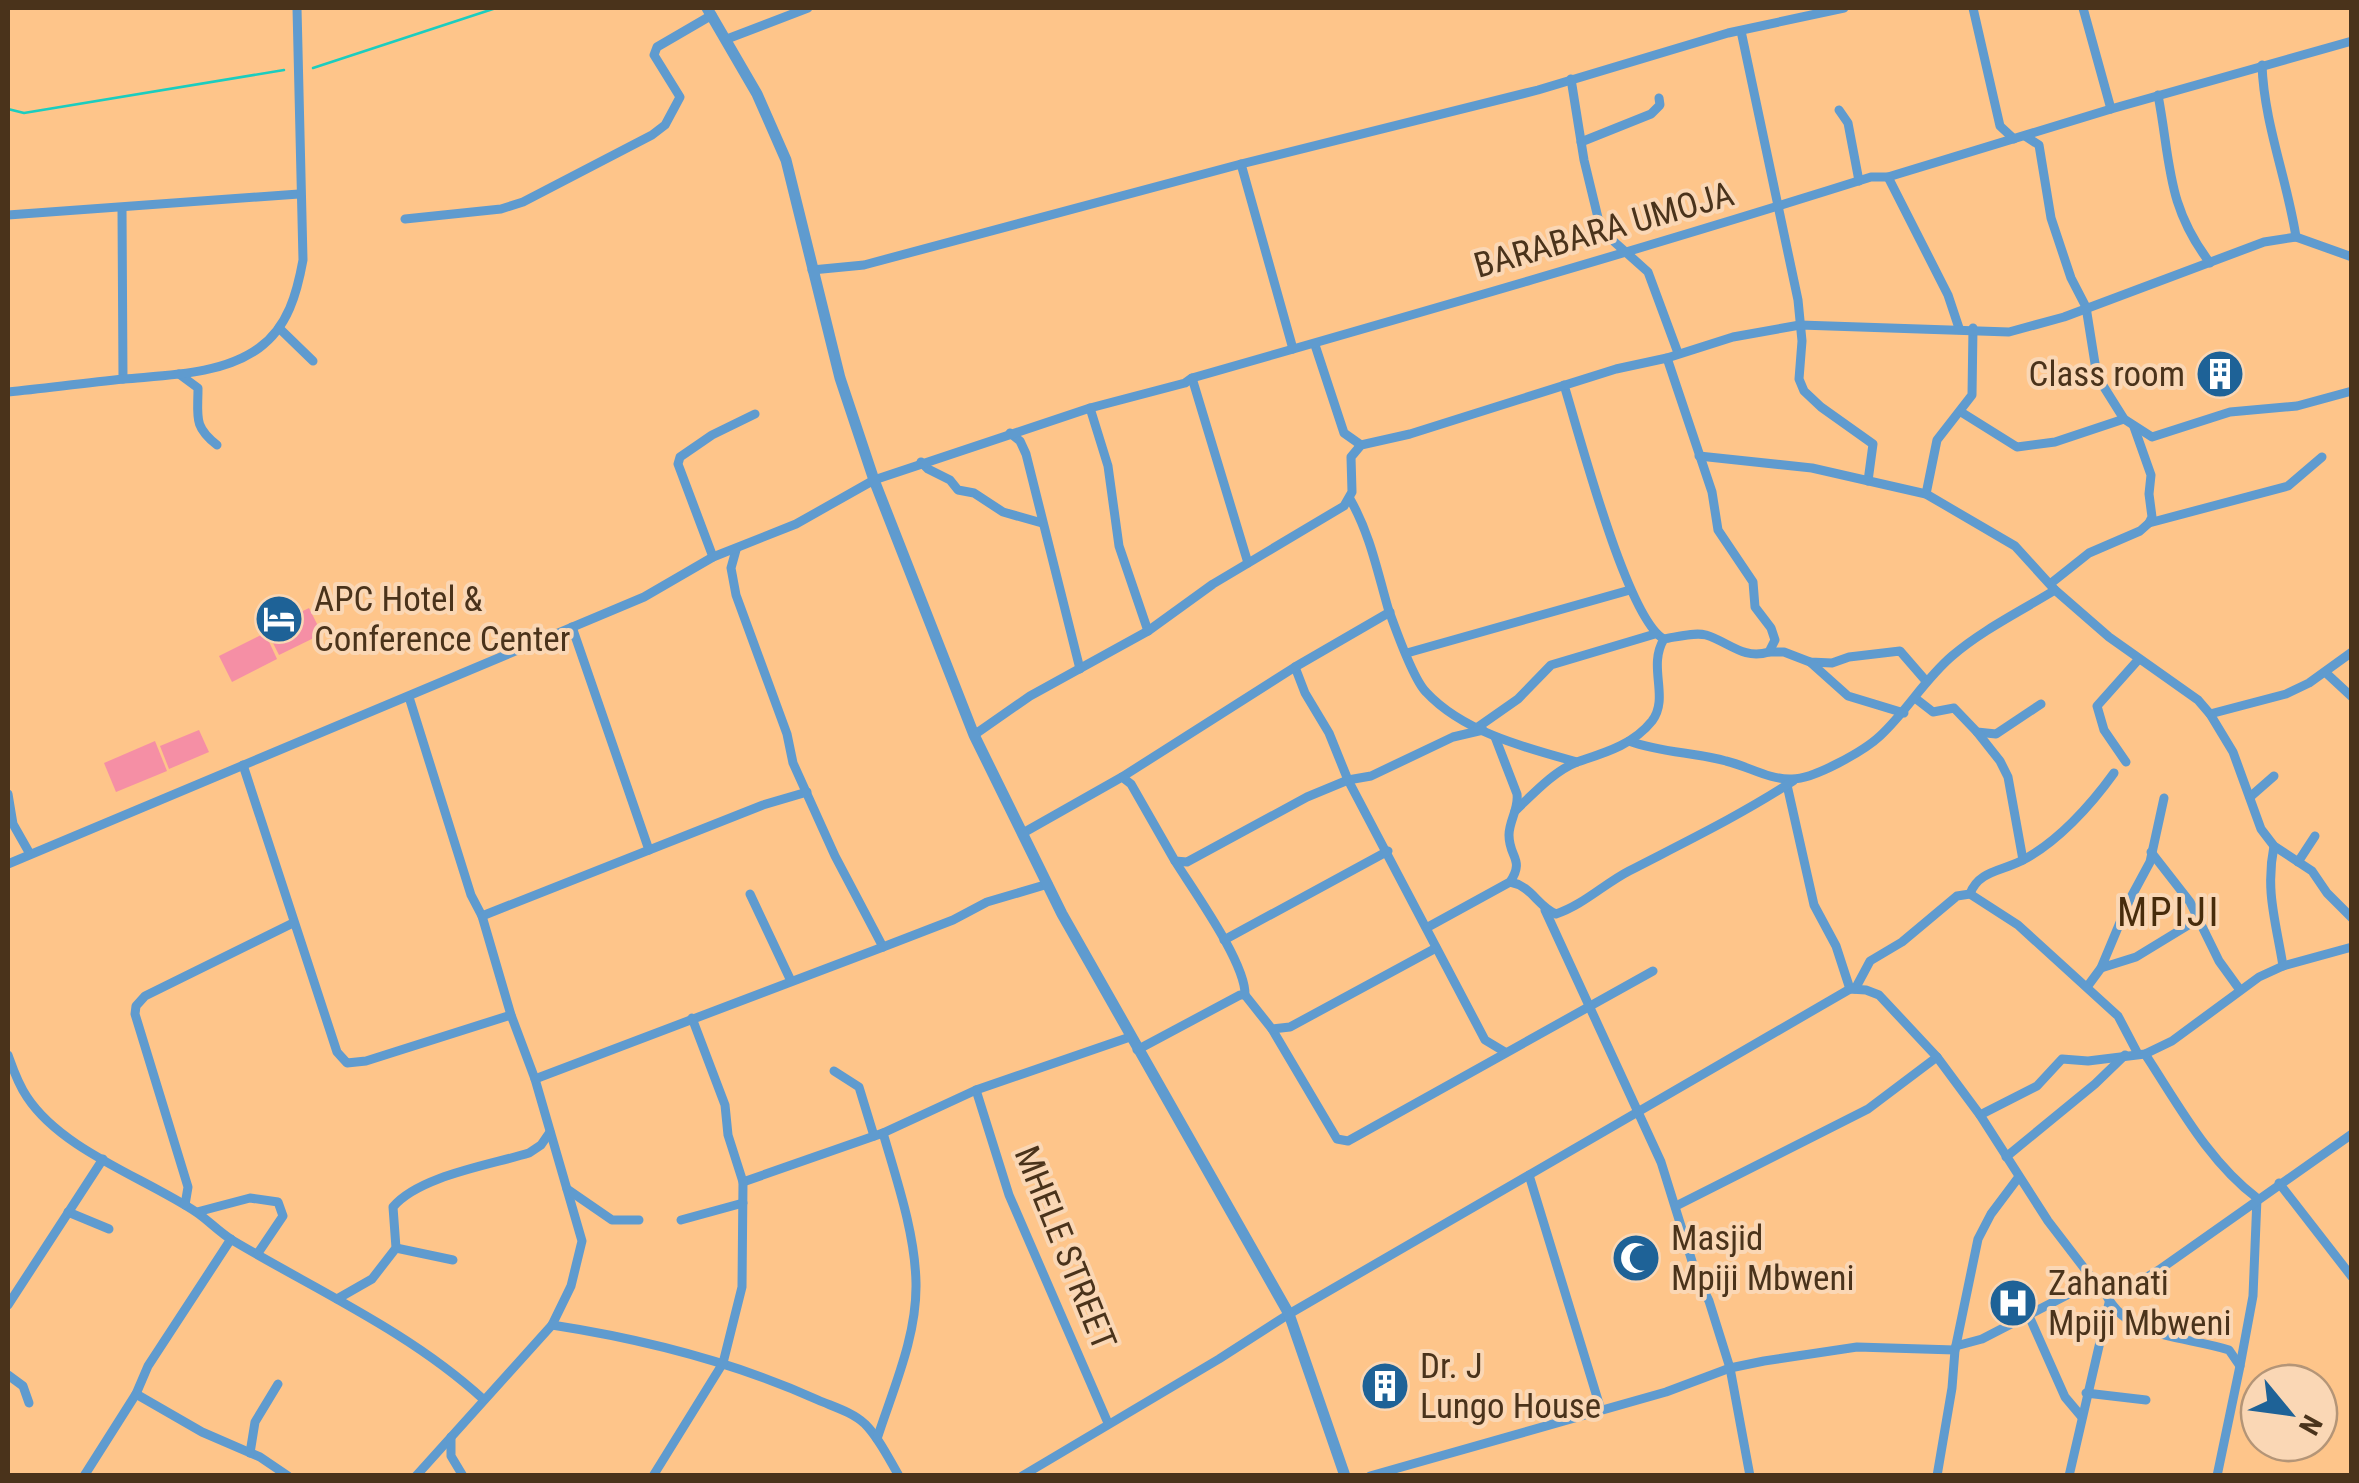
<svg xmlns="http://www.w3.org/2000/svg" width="2359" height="1483" font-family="'Roboto Condensed',sans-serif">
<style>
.green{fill:#f58fa5}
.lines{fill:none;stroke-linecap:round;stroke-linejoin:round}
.stream{stroke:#1bcdbf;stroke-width:2.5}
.minor{stroke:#5f9bcf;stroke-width:9}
.tertiary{stroke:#5f9bcf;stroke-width:11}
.labels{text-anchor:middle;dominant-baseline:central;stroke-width:8;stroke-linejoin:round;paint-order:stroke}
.street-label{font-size:35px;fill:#4a331b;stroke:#fad7b5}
.poi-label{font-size:35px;fill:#4a331b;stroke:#fad7b5;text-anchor:start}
.quarter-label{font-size:40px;letter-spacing:2.5px;fill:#472c0c;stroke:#fad7b5}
</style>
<rect width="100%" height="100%" fill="#fec58a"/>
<g class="green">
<path d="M309 608 322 634 279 655 266 629Z"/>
<path d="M265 633 277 659 232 682 219 656Z"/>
<path d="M199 730 209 752 169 769 160 746Z"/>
<path d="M155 741 167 771 116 792 104 763Z"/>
</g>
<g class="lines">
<g class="stream">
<path d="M313 68 496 8"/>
<path d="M8 109 24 113 284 70"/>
</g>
<g class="minor">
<path d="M1973 8 2000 126 2014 139"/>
<path d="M2083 8 2111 109"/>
<path d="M1741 31 1798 300 1802 341 1799 379 1804 391 1821 407 1873 444 1868 481"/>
<path d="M727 39 808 8"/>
<path d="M2262 65C2264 123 2287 179 2296 237"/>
<path d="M1571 79 1584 160 1601 230 1648 272 1678 353"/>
<path d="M2158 95C2171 163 2166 205 2210 263"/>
<path d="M1839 110 1848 123 1859 181"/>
<path d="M2025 136 2039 145 2051 218 2071 278 2086 307 2097 376 2124 419 2152 437 2230 412 2297 406 2352 391"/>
<path d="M1581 142 1651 114 1660 105 1659 98"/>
<path d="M1241 164 1293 349"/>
<path d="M1888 177 1948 295 1959 328"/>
<path d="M122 208 123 379"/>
<path d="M8 215 299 194"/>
<path d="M405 219 501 209 523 202 652 135 665 125 680 97 654 55 657 47 712 15"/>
<path d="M812 270 864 265 1241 164 1538 90 1728 33 1844 8"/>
<path d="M279 328 313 361"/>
<path d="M1315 345 1344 433 1361 445"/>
<path d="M179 374 198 388C198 417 193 426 217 445"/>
<path d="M1192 378 1248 563"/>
<path d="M1564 385C1579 433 1627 619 1664 639"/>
<path d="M8 392C46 388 85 383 124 379 167 375 222 375 259 348 288 327 297 293 303 260L297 8"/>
<path d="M1090 408 1108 466 1119 546 1148 631"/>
<path d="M1961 412 2017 447 2055 442 2124 419"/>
<path d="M1010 433 1020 441 1026 454 1080 669"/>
<path d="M1699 456 1812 468 1926 494 2015 546 2055 590 2109 637 2198 700 2210 714 2233 752 2261 829 2274 846 2312 871 2327 893 2352 918"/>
<path d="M921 462 928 469 950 480 958 490 974 493 1003 512 1042 523"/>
<path d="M1926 494 1937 440 1972 395 1973 328"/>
<path d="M1350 499C1370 534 1377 570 1388 608 1394 625 1414 680 1426 692 1463 732 1526 748 1577 762"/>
<path d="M2149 523 2288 486 2322 457"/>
<path d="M736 550 731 568 736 595 787 734 793 763 835 856 883 947"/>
<path d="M713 557 678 464 680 457 712 435 755 414"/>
<path d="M2050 584 2089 553 2140 531 2149 523 2152 517 2149 494 2151 475 2134 427"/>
<path d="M572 627 649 850"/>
<path d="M1769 652H1784L1810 662 1832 663 1849 657 1900 651 1926 681"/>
<path d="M1407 653 1630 590"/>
<path d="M1810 662 1848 696 1904 713"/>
<path d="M1295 667 1305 693 1329 733 1348 780 1485 1040 1505 1052"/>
<path d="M2325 672 2352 697"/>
<path d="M409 697 471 895 482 916 511 1015 535 1079 582 1241 571 1286 552 1325 416 1476"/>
<path d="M1915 698 1933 712 1954 708 1977 732 1996 734 2041 704"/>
<path d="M2210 714 2286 694 2309 683 2352 652"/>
<path d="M1478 727 1518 699 1551 665 1655 634"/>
<path d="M1977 732 2000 761 2008 777 2023 860"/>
<path d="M974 735 1030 696 1148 631 1213 584 1344 506 1352 492 1351 457 1361 445 1410 434 1616 369 1667 358 1733 337 1800 325 2009 332 2064 317 2264 242 2296 237 2352 257"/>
<path d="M1629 741C1662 753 1693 752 1726 761 1748 766 1769 780 1792 779 1814 779 1864 751 1880 736 1907 711 1924 680 1952 656 1982 630 2021 611 2055 590"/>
<path d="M2126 762 2104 730 2097 706 2138 660"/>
<path d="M243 765 337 1052 347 1063 366 1061 511 1015"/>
<path d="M1122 777 1295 667 1390 612"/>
<path d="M1787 785 1814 905 1836 946 1850 989"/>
<path d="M8 794 13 824 30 854"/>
<path d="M2250 797 2274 776"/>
<path d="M1515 811C1533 794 1554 771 1577 762 1604 753 1633 745 1652 721 1670 697 1647 667 1664 639 1677 637 1694 632 1706 635 1729 642 1743 660 1769 652L1775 640 1771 628 1755 607 1753 582 1718 530 1712 492 1667 358"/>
<path d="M1023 833 1122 777 1131 784 1175 861 1187 862 1307 797 1348 780 1371 776 1453 737 1483 730"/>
<path d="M2274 846C2265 891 2276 922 2283 966"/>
<path d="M2151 852 2190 902 2219 961 2240 990"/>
<path d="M1175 861C1193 890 1246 963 1245 995"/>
<path d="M2298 862 2315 836"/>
<path d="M8 864 644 597 713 557 796 524 874 480 1090 408 1185 383 1192 378C1419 313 1646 248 1871 177H1888L2111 109 2352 41"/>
<path d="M1510 882C1532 886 1537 906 1556 914 1583 905 1604 884 1629 871 1685 842 1741 815 1793 781"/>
<path d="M750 894 791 981"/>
<path d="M1970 894C1978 871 2002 871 2021 861 2057 843 2091 805 2114 773"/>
<path d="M1545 910 1661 1162 1696 1274 1709 1301 1730 1368 1750 1476"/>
<path d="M482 916 763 805 807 792"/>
<path d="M1428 927 1510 882C1525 859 1509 858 1509 835 1509 821 1519 809 1517 794L1495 737"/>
<path d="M1224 940 1388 851"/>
<path d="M2101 968 2136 957 2200 918"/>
<path d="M2087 987 2101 968 2129 901 2150 862 2164 798"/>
<path d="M1855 989 1870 961 1902 942 1957 896 1970 894 2018 925 2118 1016 2138 1054"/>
<path d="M1272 1029 1337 1139 1348 1141 1653 971"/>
<path d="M1137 1050 1240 995H1245L1272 1029 1290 1027 1436 948"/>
<path d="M2145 1054C2178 1104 2208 1161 2257 1198L2253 1296 2240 1366"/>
<path d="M8 1055C13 1069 18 1084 27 1097 62 1150 143 1177 196 1212 208 1220 219 1232 232 1240 316 1290 410 1332 483 1399"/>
<path d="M834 1071 859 1087 874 1136"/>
<path d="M535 1079 883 947 953 920 987 902 1048 884"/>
<path d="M976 1090 1009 1195 1108 1423"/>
<path d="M1980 1115 2037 1086 2062 1059 2088 1061 2145 1054 2172 1041 2259 977 2283 966 2352 947"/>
<path d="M2006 1157 2095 1084 2125 1055"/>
<path d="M1529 1175 1601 1410"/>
<path d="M743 1182 883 1133 976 1090 1130 1037"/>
<path d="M2279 1183 2352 1277"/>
<path d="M567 1189 612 1220H639"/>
<path d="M185 1205 188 1187 135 1014 136 1006 145 996 293 923"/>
<path d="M1676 1206 1868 1109 1937 1057"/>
<path d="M68 1212 109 1229"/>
<path d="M197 1212 250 1198 278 1202 283 1216 258 1253"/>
<path d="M681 1220 743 1203"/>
<path d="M396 1248 453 1260"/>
<path d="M2103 1288C2123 1339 2181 1335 2229 1350L2240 1366 2217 1476"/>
<path d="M337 1299 372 1279 396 1248 393 1207C419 1176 490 1165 529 1153L541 1145 550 1132"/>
<path d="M8 1305 103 1159"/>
<path d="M2029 1316 2065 1397 2081 1416"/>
<path d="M552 1325C643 1339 734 1362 818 1400 834 1407 852 1412 865 1424 879 1438 889 1459 899 1476"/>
<path d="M1956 1346 1982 1339 2094 1281"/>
<path d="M8 1375 23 1386 29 1403"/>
<path d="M2086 1393 2146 1400"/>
<path d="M136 1394 202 1432 260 1457 288 1476"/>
<path d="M451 1437V1456L463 1476"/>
<path d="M877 1439C893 1389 917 1337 916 1283 915 1233 897 1181 883 1133"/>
<path d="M250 1453 255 1422 278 1384"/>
<path d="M84 1476 136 1394 148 1366 231 1239"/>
<path d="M653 1476 723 1363 742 1287 743 1182 728 1135 725 1105 692 1018"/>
<path d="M1022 1476 1219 1359 1289 1314 1850 989 1866 990 1879 995 1937 1057 1980 1115 2048 1221 2094 1281 2111 1292H2121L2159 1270 2352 1134"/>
<path d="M1370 1476 1666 1392 1730 1368 1764 1361 1857 1347 1955 1350"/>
<path d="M1937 1476 1952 1388 1955 1350 1978 1239 1991 1214 2018 1178"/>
<path d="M2069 1476 2109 1303"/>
</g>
<path class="tertiary" d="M707 8 757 94 786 160 840 378 874 480 974 735 1062 914 1289 1314 1345 1476"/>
</g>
<defs>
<g id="building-disc" transform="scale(2.5)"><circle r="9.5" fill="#1e6297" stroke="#fad7b5"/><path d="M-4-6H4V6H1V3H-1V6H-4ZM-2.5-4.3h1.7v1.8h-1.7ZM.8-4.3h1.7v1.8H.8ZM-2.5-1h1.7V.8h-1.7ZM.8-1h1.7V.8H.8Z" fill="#fff"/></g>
<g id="hotel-disc" transform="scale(2.5)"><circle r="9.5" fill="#1e6297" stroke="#fad7b5"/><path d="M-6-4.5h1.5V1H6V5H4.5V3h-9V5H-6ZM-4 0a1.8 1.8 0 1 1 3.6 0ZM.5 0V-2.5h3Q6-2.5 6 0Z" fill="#fff"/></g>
<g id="mosque-disc" transform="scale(2.5)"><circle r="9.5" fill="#1e6297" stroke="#fad7b5"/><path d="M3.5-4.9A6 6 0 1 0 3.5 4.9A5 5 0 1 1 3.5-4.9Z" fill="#fff"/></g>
<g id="hospital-disc" transform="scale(2.5)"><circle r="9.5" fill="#1e6297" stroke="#fad7b5"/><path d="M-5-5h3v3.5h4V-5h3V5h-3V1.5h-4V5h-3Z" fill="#fff"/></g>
</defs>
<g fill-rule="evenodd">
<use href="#building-disc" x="2220" y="374"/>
<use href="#hotel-disc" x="279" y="619"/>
<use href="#mosque-disc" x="1636" y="1258"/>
<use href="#hospital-disc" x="2013" y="1303"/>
<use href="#building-disc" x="1385" y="1386"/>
</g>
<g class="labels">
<g class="street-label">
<text transform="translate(1604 230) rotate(-16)">BARABARA UMOJA</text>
<text transform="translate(1065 1248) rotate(68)">MHELE STREET</text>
</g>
<g class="poi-label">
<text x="2185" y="374" text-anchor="end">Class room</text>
<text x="314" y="599">APC Hotel &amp;<tspan x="314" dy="40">Conference Center</tspan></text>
<text x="1671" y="1238">Masjid<tspan x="1671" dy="40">Mpiji Mbweni</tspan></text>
<text x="2048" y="1283">Zahanati<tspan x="2048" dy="40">Mpiji Mbweni</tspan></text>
<text x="1420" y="1366">Dr. J<tspan x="1420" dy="40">Lungo House</tspan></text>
</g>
<g class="quarter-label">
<text x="2169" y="912">MPIJI</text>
</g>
</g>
<rect width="2359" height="1483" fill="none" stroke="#4a331b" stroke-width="20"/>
<g transform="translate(2289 1413) rotate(119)"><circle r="48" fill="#fad7b5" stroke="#b49577" stroke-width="2.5"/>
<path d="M0-8L18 38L0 25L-18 38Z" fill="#1e6297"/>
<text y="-15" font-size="28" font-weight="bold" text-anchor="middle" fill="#4a331b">N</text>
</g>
</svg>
